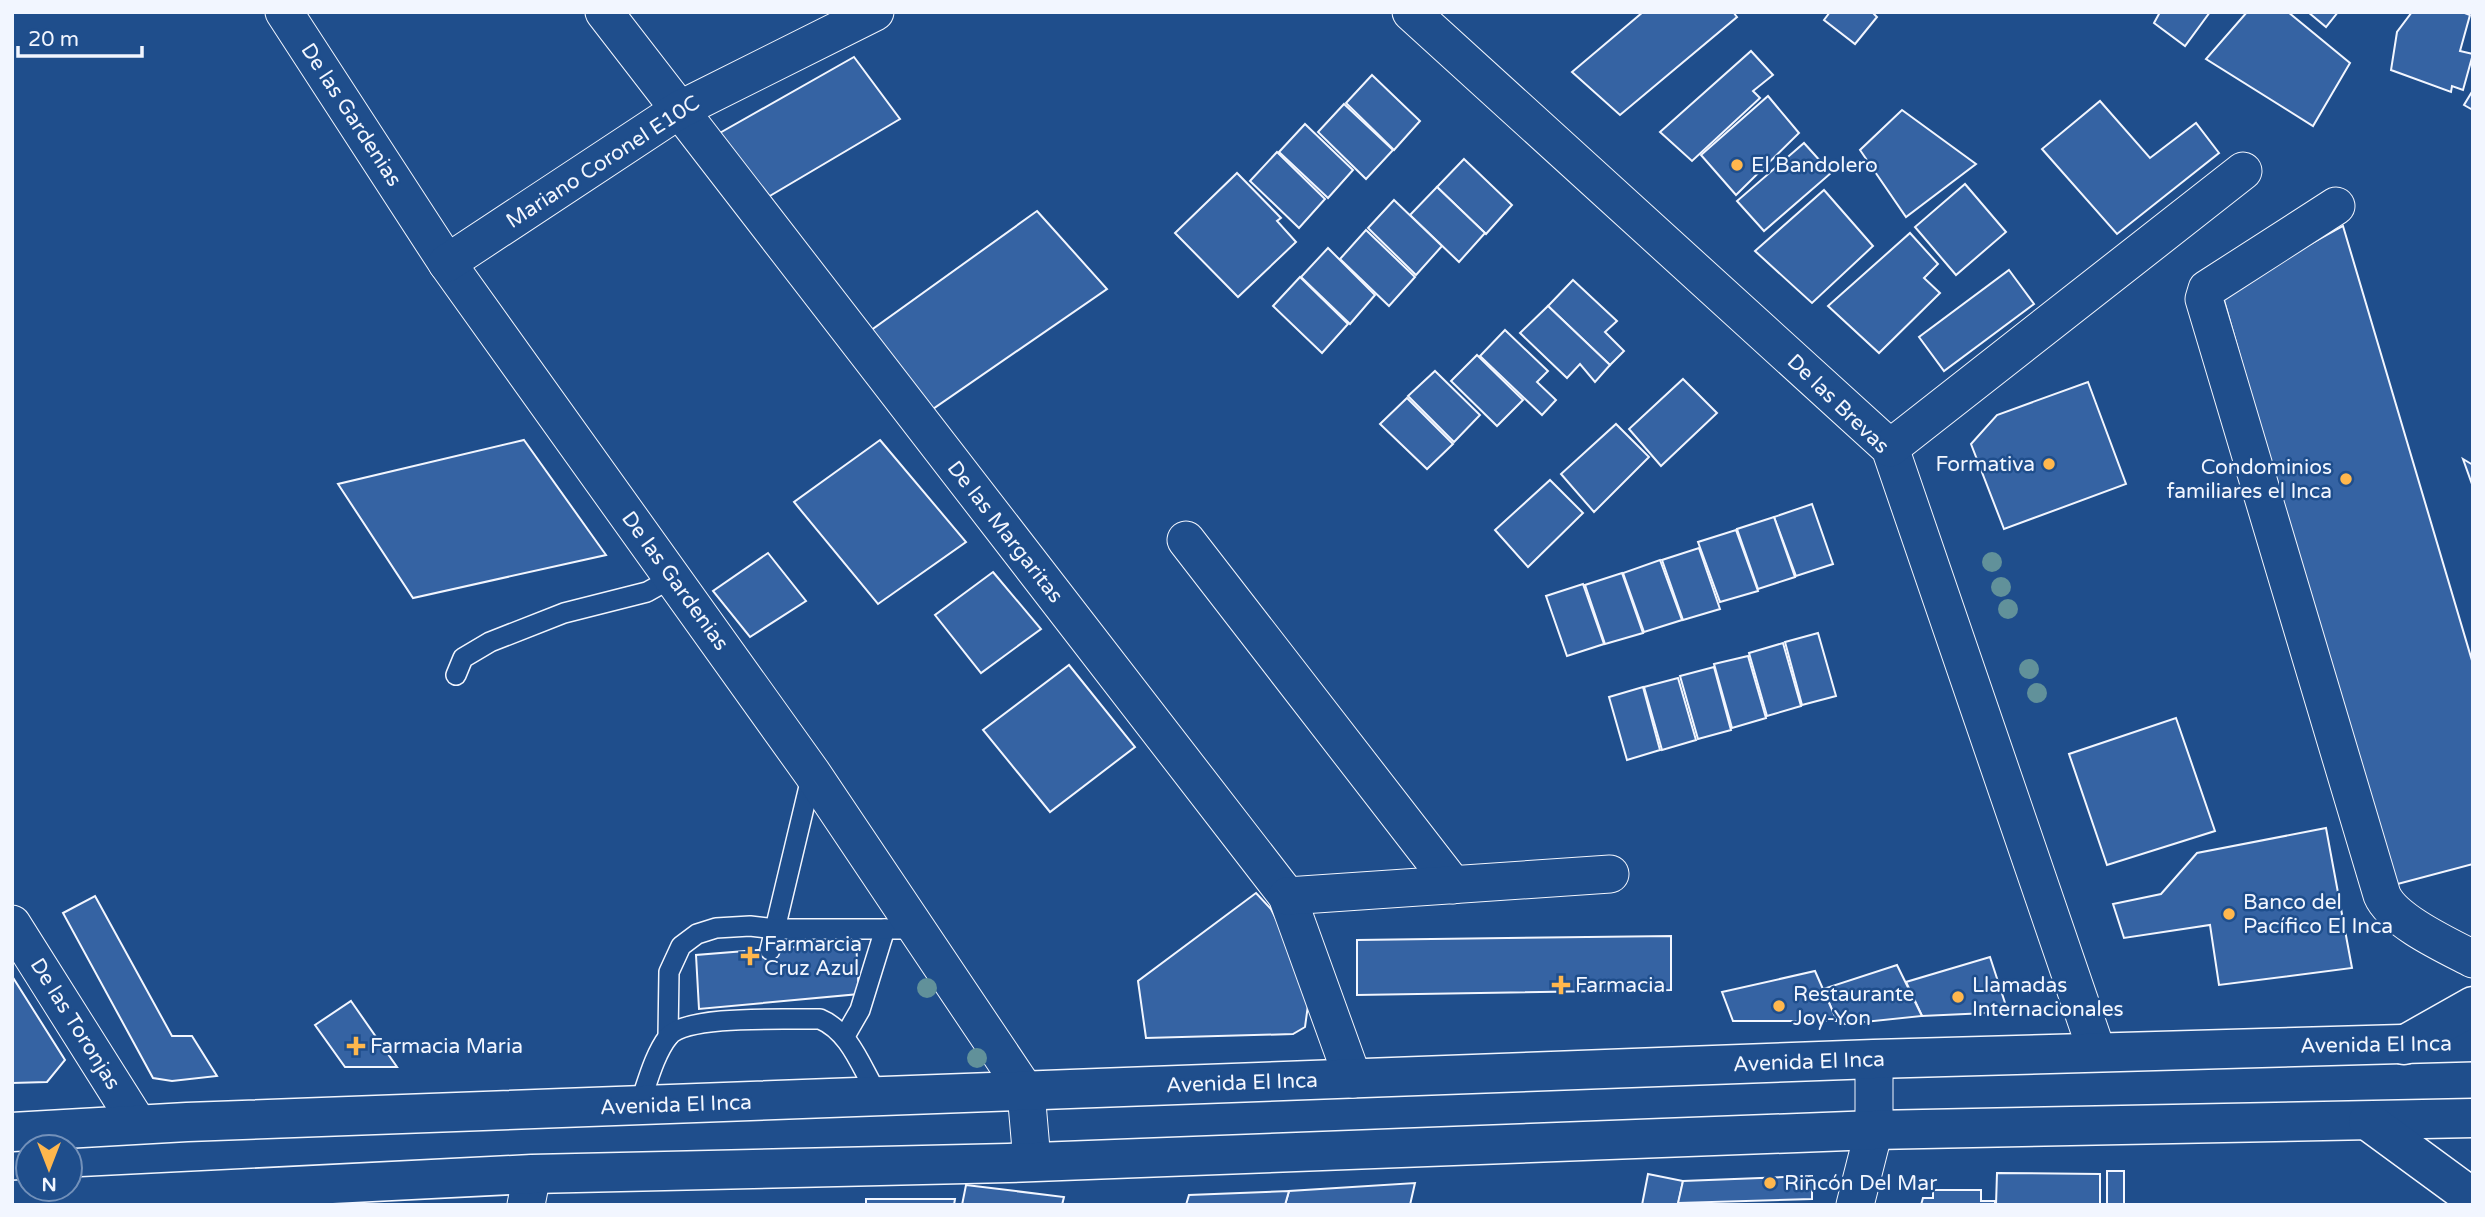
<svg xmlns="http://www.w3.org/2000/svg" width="2485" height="1217" font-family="'Varela Round',sans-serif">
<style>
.building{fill:#3563a3;stroke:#f2f6ff;stroke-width:2}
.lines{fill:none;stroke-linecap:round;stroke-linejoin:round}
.lane-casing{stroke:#f2f6ff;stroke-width:22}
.street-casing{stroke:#f2f6ff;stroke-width:39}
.secondary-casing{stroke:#f2f6ff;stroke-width:41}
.primary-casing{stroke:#f2f6ff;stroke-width:41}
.lane{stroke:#1f4e8c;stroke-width:19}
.street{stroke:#1f4e8c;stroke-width:37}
.secondary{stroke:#1f4e8c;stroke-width:38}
.primary{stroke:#1f4e8c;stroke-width:38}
.tree{fill:#61919a}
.poi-dot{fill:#ffb74d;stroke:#1f4e8c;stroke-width:2.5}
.labels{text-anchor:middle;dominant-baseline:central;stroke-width:5;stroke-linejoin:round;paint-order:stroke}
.street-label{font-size:21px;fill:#f2f6ff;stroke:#1f4e8c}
.poi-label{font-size:21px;fill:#f2f6ff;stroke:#1f4e8c;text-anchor:start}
</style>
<rect width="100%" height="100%" fill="#1f4e8c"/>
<g class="building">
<path d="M1643 12H1733L1737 17 1620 115 1572 72Z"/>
<path d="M1830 12H1872L1877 17 1855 44 1824 20Z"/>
<path d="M2160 12H2210L2185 46 2154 23Z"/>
<path d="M2247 12H2288L2350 63 2313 126 2206 59Z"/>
<path d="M2308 12H2338L2326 27Z"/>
<path d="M2412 12H2462L2470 15 2460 51 2473 54 2463 90 2452 86 2451 92 2391 70 2397 32Z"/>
<path d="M1751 51 1773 75 1753 91 1760 98 1692 161 1660 132Z"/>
<path d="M854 57 900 119 768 197 718 134Z"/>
<path d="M1372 75 1420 121 1394 150 1346 103Z"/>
<path d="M2473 90V110L2464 105Z"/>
<path d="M1768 96 1799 133 1736 195 1701 155Z"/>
<path d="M2100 101 2150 158 2196 123 2219 153 2117 234 2042 149Z"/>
<path d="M1344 104 1393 150 1366 179 1318 132Z"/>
<path d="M1902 110 1976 164 1906 217 1860 150Z"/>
<path d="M1305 124 1353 170 1328 198 1279 152Z"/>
<path d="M1804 143 1831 173 1764 231 1737 201Z"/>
<path d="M1277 152 1325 199 1299 228 1250 181Z"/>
<path d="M1464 159 1512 205 1486 234 1437 187Z"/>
<path d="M1237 173 1281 218 1277 221 1296 242 1238 297 1175 233Z"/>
<path d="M1965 184 2006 232 1956 275 1915 227Z"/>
<path d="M1437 187 1485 233 1459 262 1410 215Z"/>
<path d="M1824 190 1873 246 1812 303 1755 251Z"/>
<path d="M1394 200 1442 246 1416 275 1368 228Z"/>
<path d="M1037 211 1107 289 927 413 870 331Z"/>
<path d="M2343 226 2473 664V864L2390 886 2222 293Z"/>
<path d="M1366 230 1415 277 1389 306 1340 259Z"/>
<path d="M1910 233 1938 264 1924 278 1940 293 1879 353 1828 306Z"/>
<path d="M1328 248 1375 295 1350 324 1301 277Z"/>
<path d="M2009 270 2034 304 1944 371 1919 337Z"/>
<path d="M1300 277 1348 324 1322 353 1273 306Z"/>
<path d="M1573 280 1617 321 1605 332 1624 351 1610 365 1548 306Z"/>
<path d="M1548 306 1610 365 1595 382 1580 364 1567 378 1520 333Z"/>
<path d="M1505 330 1548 371 1537 382 1556 400 1542 415 1480 356Z"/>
<path d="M1477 355 1523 400 1497 426 1451 381Z"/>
<path d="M1435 371 1480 415 1454 442 1408 396Z"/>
<path d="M1683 379 1717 413 1661 466 1629 429Z"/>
<path d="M2088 382 2126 484 2004 529 1971 444 1997 415Z"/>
<path d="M1407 398 1453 444 1427 469 1380 424Z"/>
<path d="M1616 424 1649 457 1594 512 1561 474Z"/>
<path d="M524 440 606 555 413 598 338 484Z"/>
<path d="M880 440 966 542 878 604 794 502Z"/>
<path d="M2463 459 2473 465V487Z"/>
<path d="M1550 480 1583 513 1528 567 1495 530Z"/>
<path d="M1812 504 1833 564 1796 576 1774 517Z"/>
<path d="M1774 517 1795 577 1758 589 1737 529Z"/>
<path d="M1736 530 1758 591 1720 602 1698 542Z"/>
<path d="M1699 548 1720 609 1683 620 1662 560Z"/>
<path d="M768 553 806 601 750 637 713 591Z"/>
<path d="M1660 560 1682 620 1644 632 1623 573Z"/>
<path d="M993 572 1041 629 981 673 935 615Z"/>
<path d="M1622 573 1643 633 1605 644 1585 585Z"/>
<path d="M1583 584 1604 644 1567 656 1546 596Z"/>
<path d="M1818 633 1836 696 1802 705 1785 642Z"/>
<path d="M1783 643 1801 706 1767 716 1749 653Z"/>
<path d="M1748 656 1766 718 1732 728 1714 664Z"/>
<path d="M1069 665 1135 747 1050 812 983 730Z"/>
<path d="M1714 667 1731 730 1698 739 1680 676Z"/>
<path d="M1678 678 1696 740 1662 750 1644 687Z"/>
<path d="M1643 687 1660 750 1627 760 1609 697Z"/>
<path d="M2176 718 2215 831 2107 865 2069 754Z"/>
<path d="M2326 828 2352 968 2219 985 2210 925 2124 938 2113 904 2161 894 2197 853Z"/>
<path d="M1256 893 1271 909 1295 956 1308 1005 1305 1027 1293 1034 1146 1038 1138 981Z"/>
<path d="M95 896 172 1036H192L217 1076 172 1081 153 1078 63 913Z"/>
<path d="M1671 936V990L1357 995V940Z"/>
<path d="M856 942 859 994 699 1009 696 955Z"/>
<path d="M1990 957 2008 1012 1922 1016 1906 982Z"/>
<path d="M1897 965 1922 1016 1845 1024 1837 1021 1823 989Z"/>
<path d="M1815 971 1837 1021H1733L1722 992Z"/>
<path d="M12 976 65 1060 47 1082 12 1083Z"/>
<path d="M351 1001 397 1067H345L315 1025Z"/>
<rect x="2107" y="1171" width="17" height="34"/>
<path d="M1997 1173 2100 1174V1205H1996Z"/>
<path d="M1648 1174 1683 1181 1678 1205H1642Z"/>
<path d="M1812 1176V1199L1678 1203 1683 1181Z"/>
<path d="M1415 1183 1410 1205H1285L1289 1191Z"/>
<path d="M966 1185 1064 1197 1062 1205H962Z"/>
<path d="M1933 1190H1981V1201H1995V1205H1921L1923 1198H1933Z"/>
<path d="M1289 1191 1285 1205H1186L1189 1195Z"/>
<path d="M866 1199H955L954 1205H866Z"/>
</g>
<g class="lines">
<g class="lane-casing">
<g id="lane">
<path d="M456 675 463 658 490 642 564 613 647 592 672 578"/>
<path d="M770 950 812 774"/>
<path d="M845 1036 860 1010 885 929"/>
<path d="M668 1037 669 972 681 946 697 934 716 928 750 926 775 929H916"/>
<path d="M639 1106C647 1084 654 1055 668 1037 686 1014 789 1020 820 1019 851 1032 862 1070 879 1097"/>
</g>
</g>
<g class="street-casing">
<g id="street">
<path d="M284 12 447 263 812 773 1026 1092 1032 1161"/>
<path d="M604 12 1287 896 1353 1079"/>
<path d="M1411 12 1890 448 2097 1052"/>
<path d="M2336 206 2207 289 2204 299 2382 895C2393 921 2448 946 2473 959"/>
<path d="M447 263 679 110 875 12"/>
<path d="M1890 448 2243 171"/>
<path d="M1186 540 1453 885"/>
<path d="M1287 896 1610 874"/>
<path d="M12 924 138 1124"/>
<path d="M526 1205 532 1174"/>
<path d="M1855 1205 1874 1130V1059"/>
</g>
</g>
<g class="secondary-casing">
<g id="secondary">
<path d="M12 1132 187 1122 1874 1059 2473 1042"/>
<path d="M12 1200 532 1174 1008 1163 1874 1130 2473 1118"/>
</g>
</g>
<g class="primary-casing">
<g id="primary">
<path d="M2404 1045 2473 1006"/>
<path d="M2368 1121 2473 1198"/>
</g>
</g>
<use href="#lane" class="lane"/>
<use href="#street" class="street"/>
<use href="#secondary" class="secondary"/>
<use href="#primary" class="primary"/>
</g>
<g class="tree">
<circle cx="1992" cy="562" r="10"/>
<circle cx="2001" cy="587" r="10"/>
<circle cx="2008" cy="609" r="10"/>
<circle cx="2029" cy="669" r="10"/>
<circle cx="2037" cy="693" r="10"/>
<circle cx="927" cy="988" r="10"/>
<circle cx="977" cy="1058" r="10"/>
</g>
<g class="poi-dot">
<circle cx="1737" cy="165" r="7"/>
<circle cx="2049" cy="464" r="7"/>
<circle cx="2346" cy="479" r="7"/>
<circle cx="2229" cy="914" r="7"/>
<path d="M746.5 945.5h7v7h7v7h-7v7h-7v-7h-7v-7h7z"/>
<path d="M1557.5 974.5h7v7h7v7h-7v7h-7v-7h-7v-7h7z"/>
<circle cx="1958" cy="997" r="7"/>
<circle cx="1779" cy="1006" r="7"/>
<path d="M352.5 1035.5h7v7h7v7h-7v7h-7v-7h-7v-7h7z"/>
<circle cx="1770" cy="1183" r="7"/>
</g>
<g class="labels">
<g class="street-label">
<text transform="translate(351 115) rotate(57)">De las Gardenias</text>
<text transform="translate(603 162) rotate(-33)">Mariano Coronel E10C</text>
<text transform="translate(1838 404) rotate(44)">De las Brevas</text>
<text transform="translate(1005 532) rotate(52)">De las Margaritas</text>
<text transform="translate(675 581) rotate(54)">De las Gardenias</text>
<text transform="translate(75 1024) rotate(58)">De las Toronjas</text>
<text transform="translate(2376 1045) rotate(-1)">Avenida El Inca</text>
<text transform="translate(1809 1062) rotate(-2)">Avenida El Inca</text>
<text transform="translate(1242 1083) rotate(-2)">Avenida El Inca</text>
<text transform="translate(676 1105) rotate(-2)">Avenida El Inca</text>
</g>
<g class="poi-label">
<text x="1751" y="165">El Bandolero</text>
<text x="2035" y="464" text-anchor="end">Formativa</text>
<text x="2332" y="467" text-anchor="end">Condominios<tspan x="2332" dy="24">familiares el Inca</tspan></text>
<text x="2243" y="902">Banco del<tspan x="2243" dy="24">Pacífico El Inca</tspan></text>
<text x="764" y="944">Farmarcia<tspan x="764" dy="24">Cruz Azul</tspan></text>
<text x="1575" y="985">Farmacia</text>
<text x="1972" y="985">Llamadas<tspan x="1972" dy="24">Internacionales</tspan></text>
<text x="1793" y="994">Restaurante<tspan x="1793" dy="24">Joy-Yon</tspan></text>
<text x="370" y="1046">Farmacia Maria</text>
<text x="1784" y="1183">Rincón Del Mar</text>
</g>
</g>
<rect width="2485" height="1217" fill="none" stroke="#f2f6ff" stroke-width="28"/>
<g transform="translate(49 1168) rotate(180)"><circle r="33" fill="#1f4e8c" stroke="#7391ba" stroke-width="2"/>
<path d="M0-5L12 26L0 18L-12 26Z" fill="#ffb74d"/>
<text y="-10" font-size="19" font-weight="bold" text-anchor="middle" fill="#f2f6ff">N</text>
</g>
<path d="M18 46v10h124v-10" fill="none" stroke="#f2f6ff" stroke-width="3.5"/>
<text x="28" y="46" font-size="21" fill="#f2f6ff" stroke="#1f4e8c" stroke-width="5" paint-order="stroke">20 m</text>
</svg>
